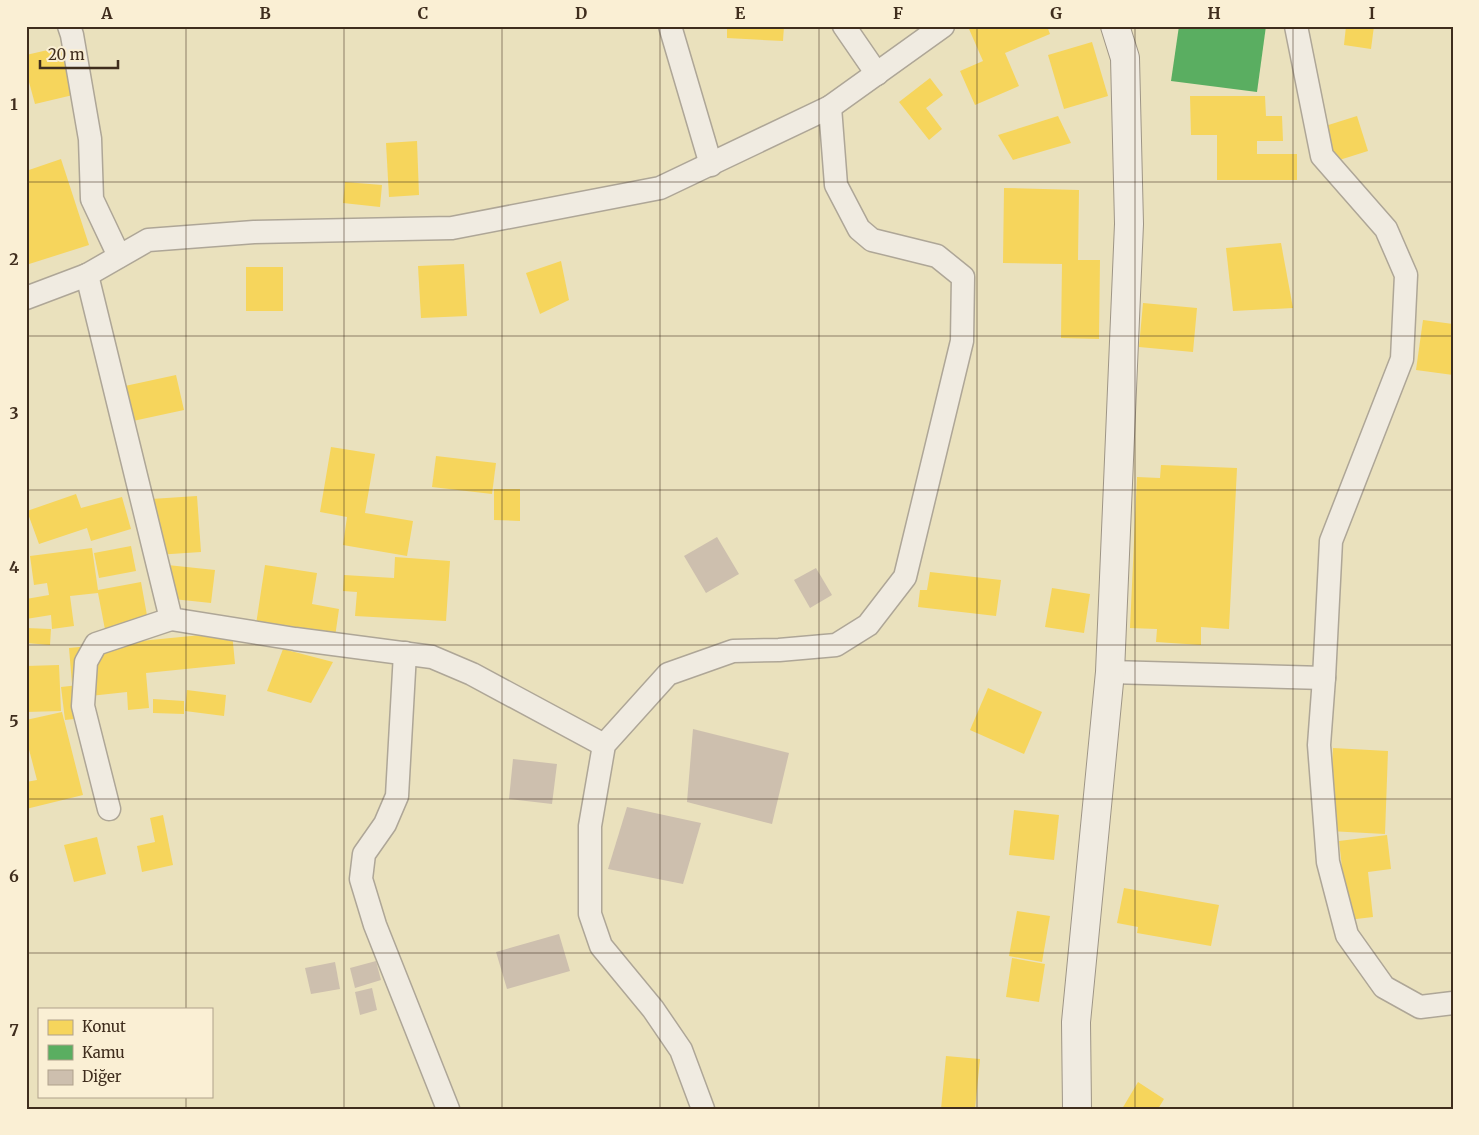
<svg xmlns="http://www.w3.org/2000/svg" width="1479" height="1135" font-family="Merriweather,serif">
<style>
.farmland{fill:#eae1bd;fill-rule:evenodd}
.homes{fill:#f6d55c}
.public{fill:#5aae61}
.building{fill:#cdbfae}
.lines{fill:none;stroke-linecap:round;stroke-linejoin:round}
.minor-casing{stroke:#aea697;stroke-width:25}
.secondary-casing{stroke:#9e9586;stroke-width:30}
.minor{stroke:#f0ebe1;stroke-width:22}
.secondary{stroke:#f0ebe1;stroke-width:28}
.grid{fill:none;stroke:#3f2d1d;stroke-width:1;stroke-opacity:0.55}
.neatline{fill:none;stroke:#3f2d1d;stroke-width:2}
.grid-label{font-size:16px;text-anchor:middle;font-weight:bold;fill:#3f2d1d}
</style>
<rect width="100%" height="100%" fill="#e9e1ce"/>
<path class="farmland" d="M26 26H1453V1109H26ZM39 1009H211V1096H39Z"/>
<g class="homes">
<path d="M727 26H784L783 41 727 38Z"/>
<path d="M975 26H1047L1050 34 1005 53 1019 86 975 105 960 71 983 61 969 29Z"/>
<path d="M1346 26H1374L1371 49 1344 45Z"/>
<path d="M1092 42 1108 96 1064 109 1048 55Z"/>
<path d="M61 47 73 95 35 104 26 71V55Z"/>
<path d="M930 78 943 95 926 108 942 129 929 140 899 102Z"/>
<path d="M1190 96H1265L1266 116H1282L1283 141H1257V154H1297V180H1217V135H1191Z"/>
<path d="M1058 116 1071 143 1013 160 998 135Z"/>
<path d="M1357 116 1368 151 1333 162 1322 127Z"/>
<path d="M417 141 419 195 389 197 386 143Z"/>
<path d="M61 159 89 245 26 265V171Z"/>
<path d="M345 182 382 185 380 207 343 203Z"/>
<path d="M1004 188 1079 190 1078 260H1100L1099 339 1061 338 1062 264 1003 263Z"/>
<path d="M1281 243 1293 308 1233 311 1226 248Z"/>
<path d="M561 261 569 300 540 314 526 273Z"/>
<path d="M464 264 467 316 421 318 418 266Z"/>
<rect x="246" y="267" width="37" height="44"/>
<path d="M1143 303 1197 308 1193 352 1139 347Z"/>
<path d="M1423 320 1453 324V375L1416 370Z"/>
<path d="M176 375 184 410 133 421 125 386Z"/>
<path d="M331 447 375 454 365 513 413 521 407 556 343 545 347 517 320 512Z"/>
<path d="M436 456 496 463 492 494 432 487Z"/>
<path d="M1161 465 1237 468 1229 629 1201 627V645L1156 642 1157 629 1130 628 1137 477 1160 478Z"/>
<path d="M494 489H520V521L494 520Z"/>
<path d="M76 494 81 508 122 497 131 529 91 541 87 528 39 544 27 511Z"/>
<path d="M197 496 201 552 156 555 151 499Z"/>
<path d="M131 546 136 571 99 578 94 553Z"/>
<path d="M92 548 98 590 141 582 150 632 107 640 98 593 70 596 74 626 52 629 51 615 26 619V599L49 595 47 583 34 585 30 556Z"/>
<path d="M395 557 450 561 446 621 355 616 357 592 343 591 344 575 394 578Z"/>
<path d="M158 564 215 570 211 603 154 597Z"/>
<path d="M265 565 317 573 312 604 339 609 334 644 255 631Z"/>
<path d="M930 572 1001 580 996 616 918 607 920 590H927Z"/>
<path d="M1052 588 1090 594 1084 633 1045 627Z"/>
<path d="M26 628 51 629 50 645 26 643Z"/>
<path d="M232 632 235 664 146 673 149 708 128 710 127 692 90 696 89 682 72 684 69 648Z"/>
<path d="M283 649 333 662 311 703 267 691Z"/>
<path d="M59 665 61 711 26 712V666Z"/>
<path d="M88 684 92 717 65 720 61 687Z"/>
<path d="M988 688 1042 712 1024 754 970 730Z"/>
<path d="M187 690 226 695 224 716 185 711Z"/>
<path d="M153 699 184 701V714L153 713Z"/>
<path d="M62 712 83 795 26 809V782L37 780 26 738V720Z"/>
<path d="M1333 748 1388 751 1385 834 1329 831Z"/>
<path d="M1014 810 1059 815 1054 860 1009 855Z"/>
<path d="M163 815 173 865 142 872 137 846 155 842 150 818Z"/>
<path d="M1387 835 1391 869 1368 872 1373 917 1348 920 1339 841Z"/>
<path d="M97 837 106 874 74 882 64 845Z"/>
<path d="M1124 888 1219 905 1211 946 1137 933 1138 927 1117 923Z"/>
<path d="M1017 911 1050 916 1042 962 1009 956Z"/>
<path d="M1012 958 1045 964 1039 1002 1006 997Z"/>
<path d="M946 1056 980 1059 975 1109H941Z"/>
<path d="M1138 1082 1164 1099 1158 1109H1122Z"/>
</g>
<path class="public" d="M1179 26H1266L1257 92 1171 81Z"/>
<g class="building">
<path d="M717 537 739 574 706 593 684 556Z"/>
<path d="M816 568 832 595 810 608 794 580Z"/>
<path d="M693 729 789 753 772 824 687 802Z"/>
<path d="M513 759 557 764 552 804 509 799Z"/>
<path d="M627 807 701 823 683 884 608 869Z"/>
<path d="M559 934 570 971 507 989 496 952Z"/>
<path d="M376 961 381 980 355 988 350 968Z"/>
<path d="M335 962 340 989 311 994 305 968Z"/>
<path d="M372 988 377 1010 360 1015 355 992Z"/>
</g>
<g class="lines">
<g class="minor-casing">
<g id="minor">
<path d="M69 26 72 35 90 139 92 199 119 256"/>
<path d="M670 26 711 165"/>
<path d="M844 26 877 74"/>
<path d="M1296 26 1322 156 1386 229 1406 275 1402 359 1331 541 1324 678 1319 745 1328 862 1347 935 1384 987 1420 1007 1453 1003"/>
<path d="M87 275 171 619 295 639 432 657 472 674 604 745"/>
<path d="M26 298 87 275 148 240 254 232 452 228 660 188 830 107 943 26"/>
<path d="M405 653 397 796 385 824 364 854 361 879 375 925 448 1109"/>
<path d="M1110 672 1324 678"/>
<path d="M109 809 83 706 86 662 96 644 171 619"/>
<path d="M703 1109 681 1050 653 1009 601 946 590 914V826L604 745 668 674 733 651 779 650 836 645 868 625 905 577 962 341 963 277 937 256 872 240 859 229 836 185 830 107"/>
</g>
</g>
<g class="secondary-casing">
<path id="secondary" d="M1077 1109 1076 1022 1110 672 1129 224 1125 58 1115 26"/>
</g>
<use href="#minor" class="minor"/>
<use href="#secondary" class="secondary"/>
</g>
<path class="grid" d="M186 26V1009M344 26V1109M502 26V1109M660 26V1109M819 26V1109M977 26V1109M1135 26V1109M1293 26V1109M26 182H1453M26 336H1453M26 490H1453M26 645H1453M26 799H1453M26 953H1453M186 1096V1109"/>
<rect width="1479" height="1135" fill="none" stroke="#faefd4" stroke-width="55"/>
<rect x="38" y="1008" width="175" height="90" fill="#faefd4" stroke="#afa18b"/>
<rect x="48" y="1020" width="25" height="15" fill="#f6d55c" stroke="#afa18b"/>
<text x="82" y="1032" font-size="15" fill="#3f2d1d">Konut</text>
<rect x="48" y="1045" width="25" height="15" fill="#5aae61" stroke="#afa18b"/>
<text x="82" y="1058" font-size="15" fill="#3f2d1d">Kamu</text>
<rect x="48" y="1070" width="25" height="15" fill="#cdbfae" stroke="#afa18b"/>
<text x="82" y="1082" font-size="15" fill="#3f2d1d">Diğer</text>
<path d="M40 60v8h78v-8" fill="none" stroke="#3f2d1d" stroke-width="2.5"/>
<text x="48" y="60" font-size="15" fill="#3f2d1d" stroke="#faefd4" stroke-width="4" paint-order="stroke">20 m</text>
<rect x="28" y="28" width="1424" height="1080" class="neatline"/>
<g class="grid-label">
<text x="107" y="19">A</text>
<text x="265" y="19">B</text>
<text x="423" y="19">C</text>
<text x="581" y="19">D</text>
<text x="740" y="19">E</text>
<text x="898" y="19">F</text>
<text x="1056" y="19">G</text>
<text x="1214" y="19">H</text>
<text x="1372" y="19">I</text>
<text x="14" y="110">1</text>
<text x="14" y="265">2</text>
<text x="14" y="419">3</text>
<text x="14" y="573">4</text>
<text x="14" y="727">5</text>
<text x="14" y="882">6</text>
<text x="14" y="1036">7</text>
</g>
</svg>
